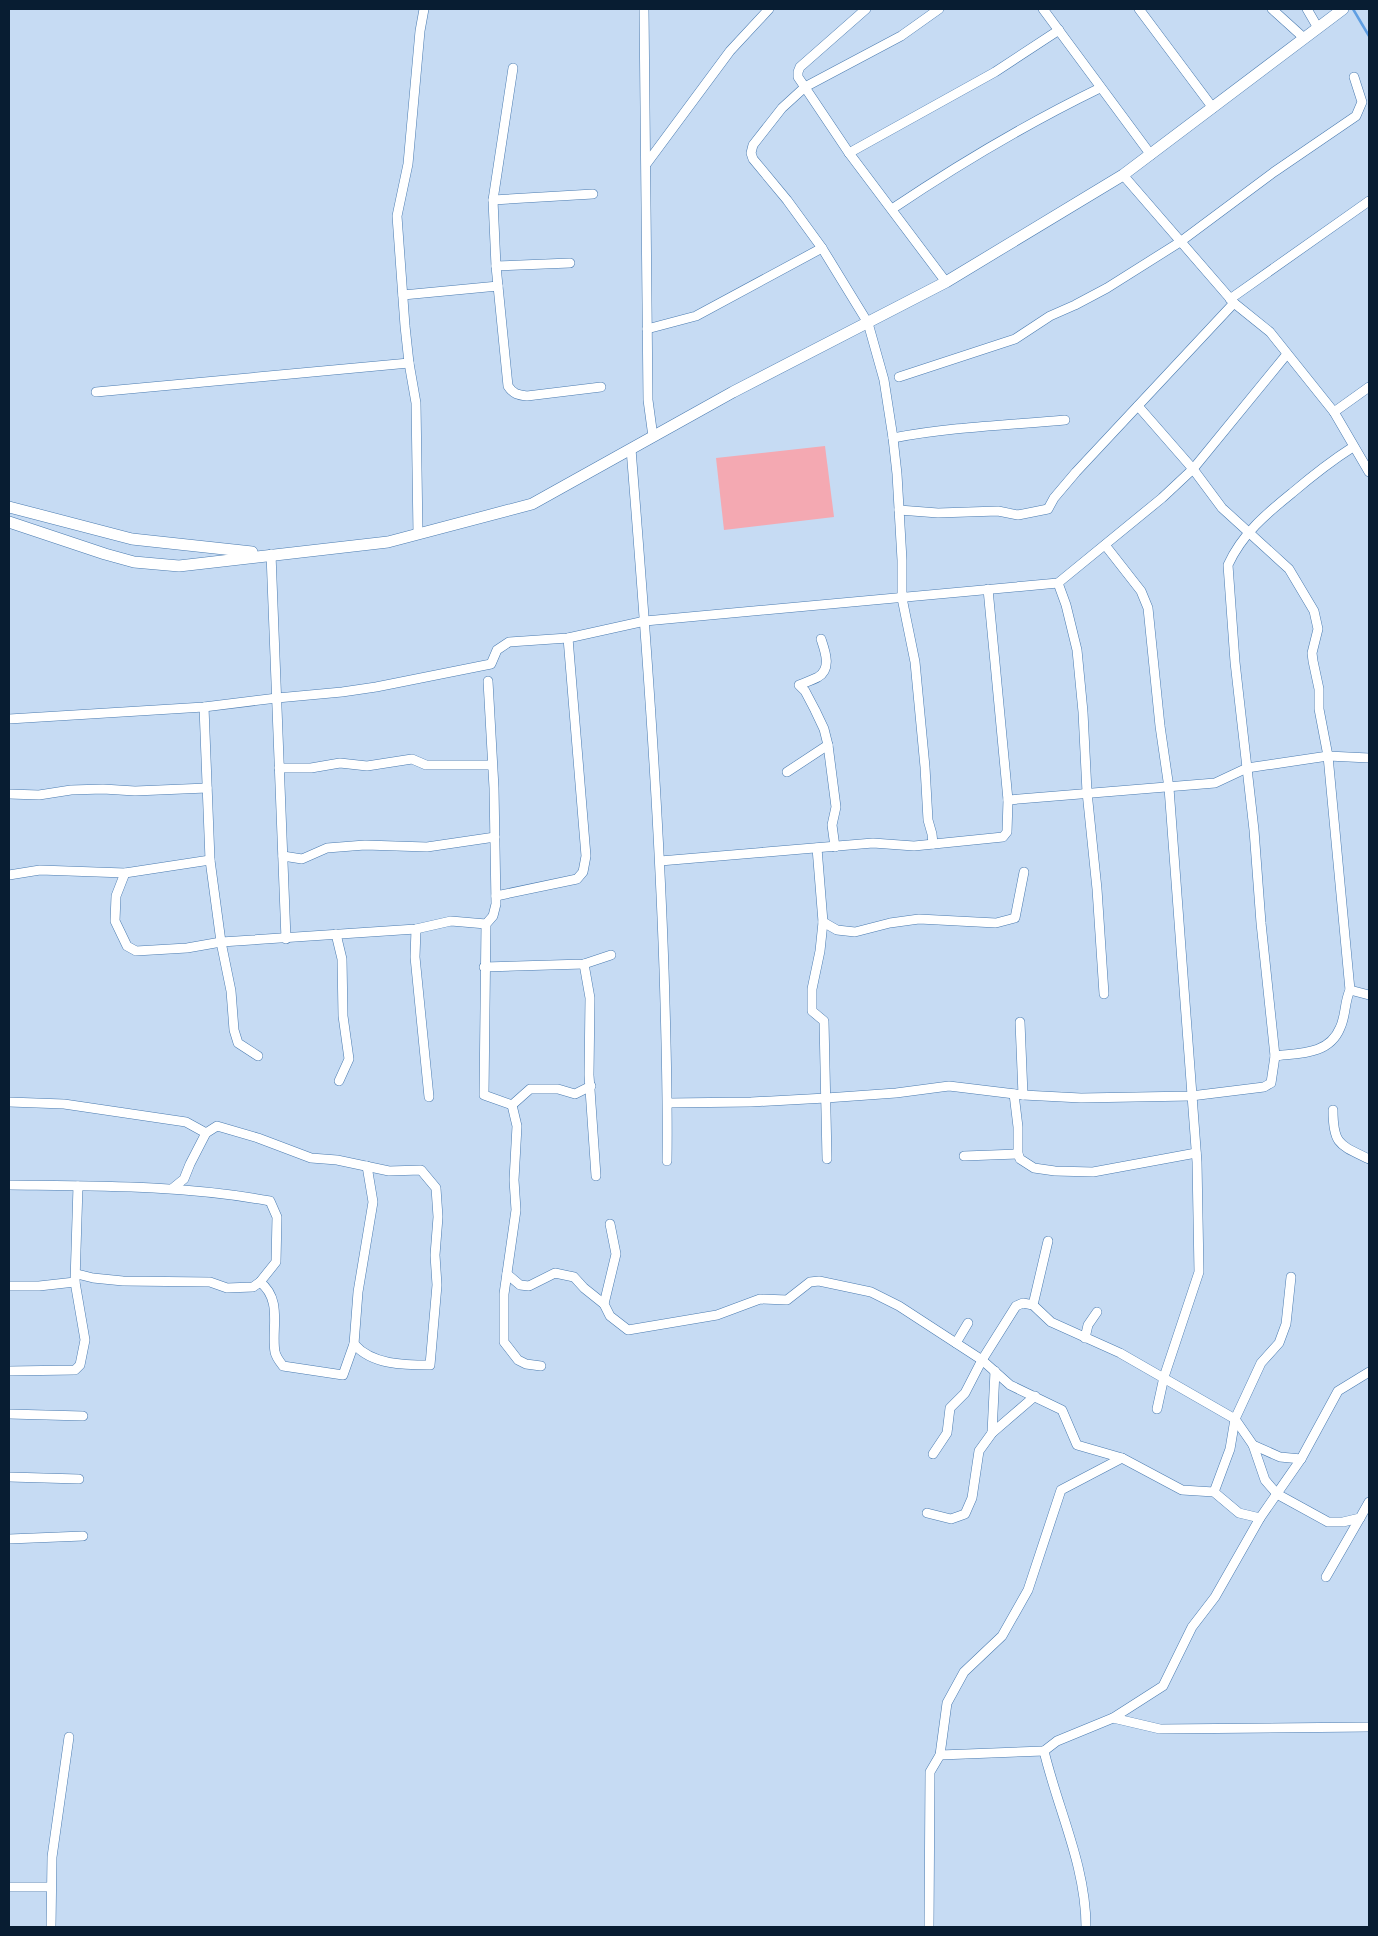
<svg xmlns="http://www.w3.org/2000/svg" width="1378" height="1936" font-family="'Exo 2',sans-serif">
<style>
.park{fill:#f4a9b2}
.lines{fill:none;stroke-linecap:round;stroke-linejoin:round}
.stream{stroke:#5e9ee2;stroke-width:2.5}
.minor-casing{stroke:#4a7bb0;stroke-width:10}
.tertiary-casing{stroke:#4a7bb0;stroke-width:12}
.minor{stroke:#fff;stroke-width:9}
.tertiary{stroke:#fff;stroke-width:11}
</style>
<rect width="100%" height="100%" fill="#c6dbf3"/>
<path class="park" d="M825 446 834 517 724 530 716 458Z"/>
<g class="lines">
<path class="stream" d="M1353 9 1369 36"/>
<g class="minor-casing">
<g id="minor">
<path d="M644 9 648 400 653 437"/>
<path d="M866 9 800 67 798 72V77L849 153 946 282"/>
<path d="M1043 9 1151 155"/>
<path d="M1139 9 1213 108"/>
<path d="M1272 9 1304 38"/>
<path d="M1307 9 1318 28"/>
<path d="M513 68 493 200 496 266 508 386C513 394 518 395 527 396L601 387"/>
<path d="M849 153 995 72 1059 30"/>
<path d="M647 163 730 51 769 9"/>
<path d="M1123 175 1234 303 1270 332 1334 412 1369 472"/>
<path d="M493 200 593 194"/>
<path d="M892 209C959 164 1028 123 1100 88"/>
<path d="M496 266 570 263"/>
<path d="M403 295 498 286"/>
<path d="M1230 299 1369 201"/>
<path d="M647 329 696 316 822 248"/>
<path d="M899 377 1015 339 1050 316 1075 305 1107 288 1180 242 1274 172 1356 116 1362 102 1354 77"/>
<path d="M96 392 409 363"/>
<path d="M1138 406 1193 469 1222 508 1289 569 1314 611 1318 629 1312 653 1313 661 1319 689V709L1328 756 1350 990C1344 1003 1346 1016 1340 1028 1329 1055 1299 1053 1275 1056"/>
<path d="M1334 412 1369 387"/>
<path d="M893 438C950 427 1008 425 1065 420"/>
<path d="M631 449C645 623 658 795 664 969 666 1033 668 1097 667 1161"/>
<path d="M899 510 938 513 998 511 1018 515 1048 509 1054 498 1076 472 1234 303"/>
<path d="M418 534 416 403 409 363 405 326 397 216 408 164 420 31 424 9"/>
<path d="M1105 545 1141 591 1148 608 1160 726 1169 788 1197 1162 1199 1272 1164 1377 1157 1409"/>
<path d="M271 554 286 939"/>
<path d="M1058 583 1066 605 1077 650 1083 712 1087 792 1097 889 1104 994"/>
<path d="M821 639C825 651 832 669 818 677 815 679 804 683 799 685L805 691 815 710 824 729 828 745 836 807 832 825 835 847"/>
<path d="M488 681 494 788 496 904 493 916 486 924 484 1095 512 1105 530 1089H558L575 1094 591 1086"/>
<path d="M204 707 210 860 221 942 231 991 234 1030 238 1043 258 1056"/>
<path d="M9 719 204 707 277 698 342 692 376 687 491 664 497 650 509 642 568 638 645 621 1058 583 1162 498 1193 469 1287 354"/>
<path d="M279 768H311L340 763 367 766 412 759 426 765H492"/>
<path d="M787 772 828 745"/>
<path d="M9 794 39 795 71 790 103 789 135 791 207 788"/>
<path d="M1008 800 1215 783 1247 768 1328 756 1369 758"/>
<path d="M933 844 932 834 928 820 925 767 915 662 902 598V560L897 474 893 438 884 380 868 323 822 248 787 200 753 159 751 153 753 145 782 108 805 87 901 36 939 9"/>
<path d="M817 848 823 922 820 951 812 989V1011L824 1021 827 1159"/>
<path d="M283 856 302 859 327 848 365 845 427 847 495 837"/>
<path d="M660 861 873 843 914 846 1003 837 1007 832 1008 800 988 589"/>
<path d="M125 873 116 896 115 921 127 946 136 951 187 948 221 942 416 929 451 921 486 924"/>
<path d="M9 875 40 870 125 873 210 860"/>
<path d="M496 896 577 879 583 872 586 856 568 638"/>
<path d="M823 922 837 930 855 932 890 923 919 919 996 923 1015 918 1024 872"/>
<path d="M416 929 415 957 429 1097"/>
<path d="M336 934 342 959 343 1016 349 1059 339 1081"/>
<path d="M584 964 590 998 589 1075 596 1176"/>
<path d="M484 967 584 964 611 955"/>
<path d="M1350 990 1369 995"/>
<path d="M1020 1022 1023 1095"/>
<path d="M1014 1094 1018 1127V1154L1020 1159 1034 1168 1055 1171 1093 1172 1196 1153"/>
<path d="M9 1102 64 1104 186 1122 206 1133 190 1164 184 1179 173 1188"/>
<path d="M668 1103 751 1102 826 1098 896 1093 949 1086 1023 1095 1081 1098 1191 1096 1264 1087 1271 1083 1275 1056 1261 923 1254 830 1235 662 1228 565C1242 534 1266 514 1292 493 1312 476 1331 461 1353 447"/>
<path d="M512 1105 517 1126 514 1180 516 1210 504 1294V1342L518 1360 526 1364 541 1366"/>
<path d="M1333 1110C1333 1145 1340 1145 1369 1159"/>
<path d="M206 1133 217 1126 258 1138 311 1158 337 1160 389 1171 421 1170 436 1188 438 1217 435 1255 437 1285 430 1365C404 1365 372 1365 354 1344"/>
<path d="M964 1156 1018 1154"/>
<path d="M9 1185C96 1186 183 1185 270 1201L277 1217 276 1262 260 1282 253 1287 227 1288 210 1282 123 1281 93 1278 77 1274"/>
<path d="M610 1224 616 1254 604 1304 610 1316 628 1330 717 1315 760 1299 787 1300 810 1282 819 1281 871 1292 899 1306 982 1360 1010 1385 1062 1410 1077 1445 1122 1458 1182 1490 1214 1492 1239 1513 1260 1518"/>
<path d="M507 1274 520 1285 529 1286 555 1273 574 1277 584 1288 604 1304"/>
<path d="M260 1282C283 1300 271 1329 275 1352 276 1357 280 1362 283 1366L343 1375 354 1344 358 1292 373 1202 367 1166"/>
<path d="M9 1286H39L75 1282"/>
<path d="M1033 1305 1048 1241"/>
<path d="M1085 1338 1088 1325 1097 1312"/>
<path d="M956 1343 968 1323"/>
<path d="M9 1371 75 1370 80 1365 85 1340 75 1282 78 1186"/>
<path d="M9 1414 83 1416"/>
<path d="M992 1433 995 1371"/>
<path d="M1253 1445 1265 1480 1277 1494 1328 1522H1343L1360 1518 1369 1502"/>
<path d="M933 1454 947 1433 950 1408 965 1393 982 1360 1016 1306 1023 1303 1033 1305 1051 1322 1120 1353 1235 1419 1253 1445 1280 1457 1301 1459"/>
<path d="M9 1477 79 1479"/>
<path d="M1214 1492 1230 1449 1235 1419 1261 1363 1279 1343 1286 1324 1291 1277"/>
<path d="M927 1513 951 1519 965 1514 972 1498 979 1451 992 1433 1035 1396"/>
<path d="M9 1539 83 1536"/>
<path d="M1326 1577 1360 1518"/>
<path d="M1113 1718 1160 1729 1369 1727"/>
<path d="M940 1755 1044 1751"/>
<path d="M9 1887H51"/>
<path d="M51 1927 52 1857 69 1737"/>
<path d="M929 1927 930 1772 940 1755 947 1703 964 1672 1002 1636 1028 1590 1061 1490 1122 1458"/>
<path d="M1086 1927C1086 1866 1058 1810 1044 1751L1057 1741 1113 1718 1163 1686 1192 1627 1215 1597 1260 1518 1301 1459 1338 1391 1369 1372"/>
</g>
</g>
<g class="tertiary-casing">
<g id="tertiary">
<path d="M9 507 132 539 252 552"/>
<path d="M9 522 105 554 134 562 179 566 388 542 532 504 733 392 946 282 1123 175 1343 9"/>
</g>
</g>
<use href="#minor" class="minor"/>
<use href="#tertiary" class="tertiary"/>
</g>
<rect width="1378" height="1936" fill="none" stroke="#081d32" stroke-width="20"/>
</svg>
